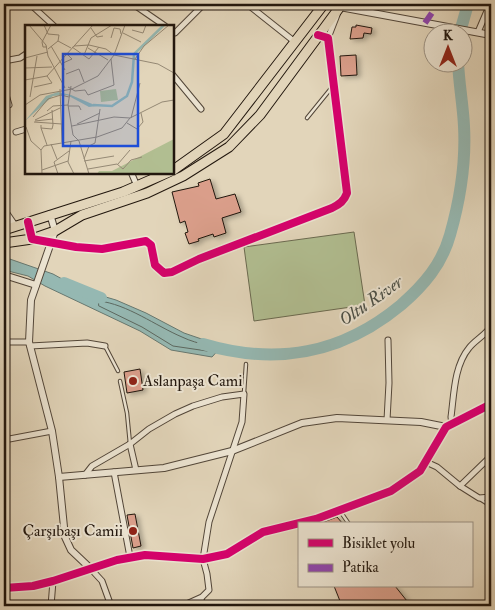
<svg xmlns="http://www.w3.org/2000/svg" width="495" height="610" font-family="'IM FELL Double Pica',serif">
<style>
.green{fill:#b1be91;stroke:#6a6a50}
.water{fill:#95b8b2;stroke:#677870}
.lines{fill:none;stroke-linecap:round;stroke-linejoin:round}
.shore{stroke:#5c6860;stroke-width:1}
.river{stroke:#95b8b2;stroke-width:12}
.building{fill:#da9e8a;stroke:#22170e;filter:url(#shadow)}
.service-casing{stroke:#524639;stroke-width:4.5}
.minor-casing{stroke:#524639;stroke-width:7}
.tertiary-casing{stroke:#524639;stroke-width:8}
.primary-casing{stroke:#22170e;stroke-width:11}
.service{stroke:#ece4d2;stroke-width:2.5}
.minor{stroke:#ece4d2;stroke-width:5}
.tertiary{stroke:#ece4d2;stroke-width:6}
.primary{stroke:#e2d5ba;stroke-width:9}
.quiet{stroke:#8e44ad;stroke-width:6;stroke-dasharray:12 6;stroke-linecap:butt}
.cycleway-casing{stroke:#ece4d2;stroke-width:11}
.cycleway{stroke:#d6006c;stroke-width:8}
.poi-dot{fill:#8f2418;stroke:#ece4d2;stroke-width:2}
.labels{text-anchor:middle;dominant-baseline:central;stroke-width:4;stroke-linejoin:round;paint-order:stroke}
.poi-label{font-size:16px;fill:#22170e;stroke:#ece4d2;text-anchor:start}
.water-label{font-size:18px;font-style:italic;fill:#4a4f47;stroke:#ece4d2}
.inset-river{fill:none;stroke:#95b8b2;stroke-width:2.5}
.inset-road{fill:none;stroke:#958975;stroke-width:1}
.view{fill:#1d4ed8;fill-opacity:0.15;stroke:#1d4ed8;stroke-width:2.5}
.inset-edge{fill:none;stroke:#22170e;stroke-width:2.5}
</style>
<defs>
<filter id="shadow"><feDropShadow dx="3.5" dy="2" stdDeviation="2.5" flood-color="#0004"/></filter>
</defs>
<rect width="100%" height="100%" fill="#e2d5ba"/>
<filter id="stains"><feTurbulence type="fractalNoise" baseFrequency=".004" numOctaves="4"/><feColorMatrix values="0 0 0 0 .2 0 0 0 0 .09 0 0 0 0 .02 0 0 0 .5 -.17"/></filter>
<radialGradient id="worn" r=".72"><stop offset=".6" stop-color="#630" stop-opacity="0"/><stop offset="1" stop-color="#630" stop-opacity=".3"/></radialGradient>
<path class="green" d="M354 232 365 305 254 321 244 247Z"/>
<path class="water" d="M4 257 53 274 82 290 116 300 146 313 184 333 222 346 212 357 171 350 140 331 45 286 28 276 4 270Z"/>
<g class="lines">
<path class="shore" d="M99 301C127 304 156 326 182 337 190 341 199 343 208 346L209 350 207 351 173 346 142 327 99 306Z"/>
<g class="river">
<path d="M460 32 468 4"/>
<path d="M64 283 101 298"/>
<path d="M203 344C277 366 342 354 401 305 424 285 442 264 450 235 460 200 466 162 464 126 463 105 459 84 458 62"/>
</g>
</g>
<g class="building">
<path d="M356 25 372 28 371 34 364 33 363 38 350 39 352 27H356Z"/>
<path d="M356 55 357 75 341 76 340 56Z"/>
<path d="M210 179 216 199 235 194 241 212 222 218 226 233 214 237 213 234 198 239 199 241 189 244 185 233 188 232 185 221 180 223 172 192 199 186 198 183Z"/>
<path d="M140 369 143 390 127 393 124 372Z"/>
<path d="M135 514 141 546 133 548 127 515Z"/>
<path d="M337 517 343 524H318Z"/>
<path d="M334 586H395L411 606H342Z"/>
</g>
<g class="lines">
<g class="service-casing">
<g id="service">
<path d="M307 118 333 86"/>
<path d="M105 346 118 371"/>
<path d="M120 381 127 413 130 444"/>
<path d="M244 393 246 364"/>
<path d="M480 499 491 506"/>
<path d="M340 511 349 524"/>
<path d="M202 598 204 606"/>
</g>
</g>
<g class="minor-casing">
<g id="minor">
<path d="M30 4 54 26"/>
<path d="M133 4 165 26"/>
<path d="M247 4 295 42"/>
<path d="M172 31 175 33 204 4"/>
<path d="M478 32 490 4"/>
<path d="M328 38 337 15"/>
<path d="M4 61 20 58 26 54"/>
<path d="M172 74 201 109"/>
<path d="M4 88 9 105"/>
<path d="M16 132 26 129"/>
<path d="M131 172 137 186"/>
<path d="M51 243 102 249 146 241 151 245 155 265 164 273 172 272 199 259 332 208C340 204 344 201 347 193L328 38 318 35"/>
<path d="M4 342H29"/>
<path d="M30 346 87 343 105 346"/>
<path d="M387 420 389 383 388 340"/>
<path d="M452 424 451 417C454 395 454 366 469 348 475 340 486 335 491 326"/>
<path d="M4 440 52 431"/>
<path d="M130 444 136 470"/>
<path d="M426 462 437 467 460 486 479 498 491 497"/>
<path d="M114 472 130 557"/>
<path d="M85 475 92 466 130 444 149 429 175 414 193 406 222 397 244 394 242 422 209 522 203 559 207 574 209 590 202 597 182 606"/>
<path d="M460 486 491 456"/>
<path d="M4 588 33 586 53 581 90 568 102 581 111 606"/>
<path d="M51 606 53 581"/>
</g>
</g>
<g class="tertiary-casing">
<g id="tertiary">
<path d="M339 5 340 7 491 35"/>
<path d="M4 11 10 4"/>
<path d="M4 210 15 226"/>
<path d="M50 214 55 231 31 300 29 342 52 431 59 477 65 537 71 550 90 568 117 560 145 555 203 559 227 554 263 532 316 519 391 491 420 471 446 427 491 404"/>
<path d="M28 222 32 239 51 243"/>
<path d="M4 275 36 285"/>
<path d="M59 477 164 468 232 451 302 423 337 418 421 422 446 427"/>
</g>
</g>
<g class="primary-casing">
<g id="primary">
<path d="M172 171 224 134 324 4"/>
<path d="M4 230 123 192 169 172"/>
<path d="M4 243 32 239 55 231 82 215 147 193 183 176 229 147 260 115 342 4"/>
</g>
</g>
<use href="#service" class="service"/>
<use href="#minor" class="minor"/>
<use href="#tertiary" class="tertiary"/>
<use href="#primary" class="primary"/>
<path class="quiet" d="M425 23 438 4"/>
<g class="cycleway-casing">
<g id="cycleway">
<path d="M28 222 32 239 76 247 102 249 146 241 151 245 155 265 164 273 172 272 199 259 332 208C340 204 344 201 347 193L328 38 318 35"/>
<path d="M4 588 33 586 53 581 117 560 145 555 203 559 227 554 263 532 316 519 391 491 420 471 446 427 491 404"/>
</g>
</g>
<use href="#cycleway" class="cycleway"/>
</g>
<g class="poi-dot">
<circle cx="133" cy="381" r="5"/>
<circle cx="133" cy="531" r="5"/>
</g>
<g class="labels">
<g class="poi-label">
<text x="143" y="381">Aslanpaşa Cami</text>
<text x="123" y="531" text-anchor="end">Çarşıbaşı Camii</text>
</g>
<g class="water-label">
<text transform="translate(371 301) rotate(-35)">Oltu River</text>
</g>
</g>
<g transform="translate(25 25)">
<rect width="149" height="149" fill="#e2d5ba"/>
<path d="M91 64 93 75 76 77 75 66ZM149 114V149H72L74 146H87Z" fill="#b1be91"/>
<path d="M33 67 46 70 72 81 64 82 42 70 28 71 0 96 21 71Z" fill="#95b8b2"/>
<path class="inset-river" d="M68 80 87 81 102 71 107 57 109 29 139 0"/>
<path class="inset-road" d="M4 0 21 20 23 31 40 63M19 0 23 9 34 10 33 16M66 3 72 12 78 11M107 5 118 8 121 0M98 8 116 17M86 13 89 3 95 4 96 9M26 21 40 45M49 21 64 20 81 24 89 30 133 39 149 48M22 22H18L17 17 26 0M47 22 64 34 74 22M63 23 83 35M23 24 33 16 46 23M59 30 66 13 87 0M0 33 23 27M110 34 119 21 144 0M38 38 47 34 41 28M0 43 27 42M41 49 54 44 59 57M0 55 22 51 68 0M46 61 43 80 48 110 54 116 64 149M9 62 27 58 22 51M43 62 50 66 60 65 63 70 89 60 86 34M35 64 37 117M5 72 12 31M0 80 15 70 47 64 73 51 89 30 100 0M43 81H54L56 85M27 85 28 100M22 86 28 81 43 80M8 92 23 74 36 70 44 72M106 93 115 58M10 95 35 83M10 96 28 94M9 97 37 99M102 98 112 104 118 97 116 88M52 99 75 88M16 100V103L27 104 28 100M47 101 89 92 105 93M1 102 6 116 16 125M16 103 22 120M46 116 43 137 49 149M26 119 32 134M59 134 64 121 70 118 75 84M59 136 89 131M93 139 105 125M63 144 92 139 98 144 106 135 117 132M17 145 43 136M17 149 16 125 19 121 72 112 97 103 105 93 137 77 149 75M33 149 29 137 44 126"/>
<path class="view" d="M38 29H113V121H38Z"/>
<rect width="149" height="149" class="inset-edge"/>
</g>
<rect width="495" height="610" fill="none" stroke="#e2d5ba" stroke-width="20"/>
<rect x="5" y="5" width="485" height="600" fill="none" stroke="#22170e" stroke-width="2.5"/>
<rect x="10" y="10" width="475" height="590" fill="none" stroke="#22170e"/>
<rect x="298" y="522" width="175" height="65" fill="#ece4d2" stroke="#9b9284"/>
<rect x="308" y="539" width="25" height="8" fill="#d6006c" stroke="#9b9284"/>
<text x="342" y="548" font-size="15" fill="#22170e">Bisiklet yolu</text>
<rect x="308" y="564" width="25" height="8" fill="#8e44ad" stroke="#9b9284"/>
<text x="342" y="572" font-size="15" fill="#22170e">Patika</text>
<g transform="translate(448 48)"><circle r="24" fill="#ece4d2" stroke="#9b9284"/>
<path d="M0-4L9 19L0 12L-9 19Z" fill="#8f2418"/>
<text y="-8" font-size="14" font-weight="bold" text-anchor="middle" fill="#22170e">K</text>
</g>
<rect width="100%" height="100%" filter="url(#stains)"/>
<rect width="100%" height="100%" fill="url(#worn)"/>
</svg>
